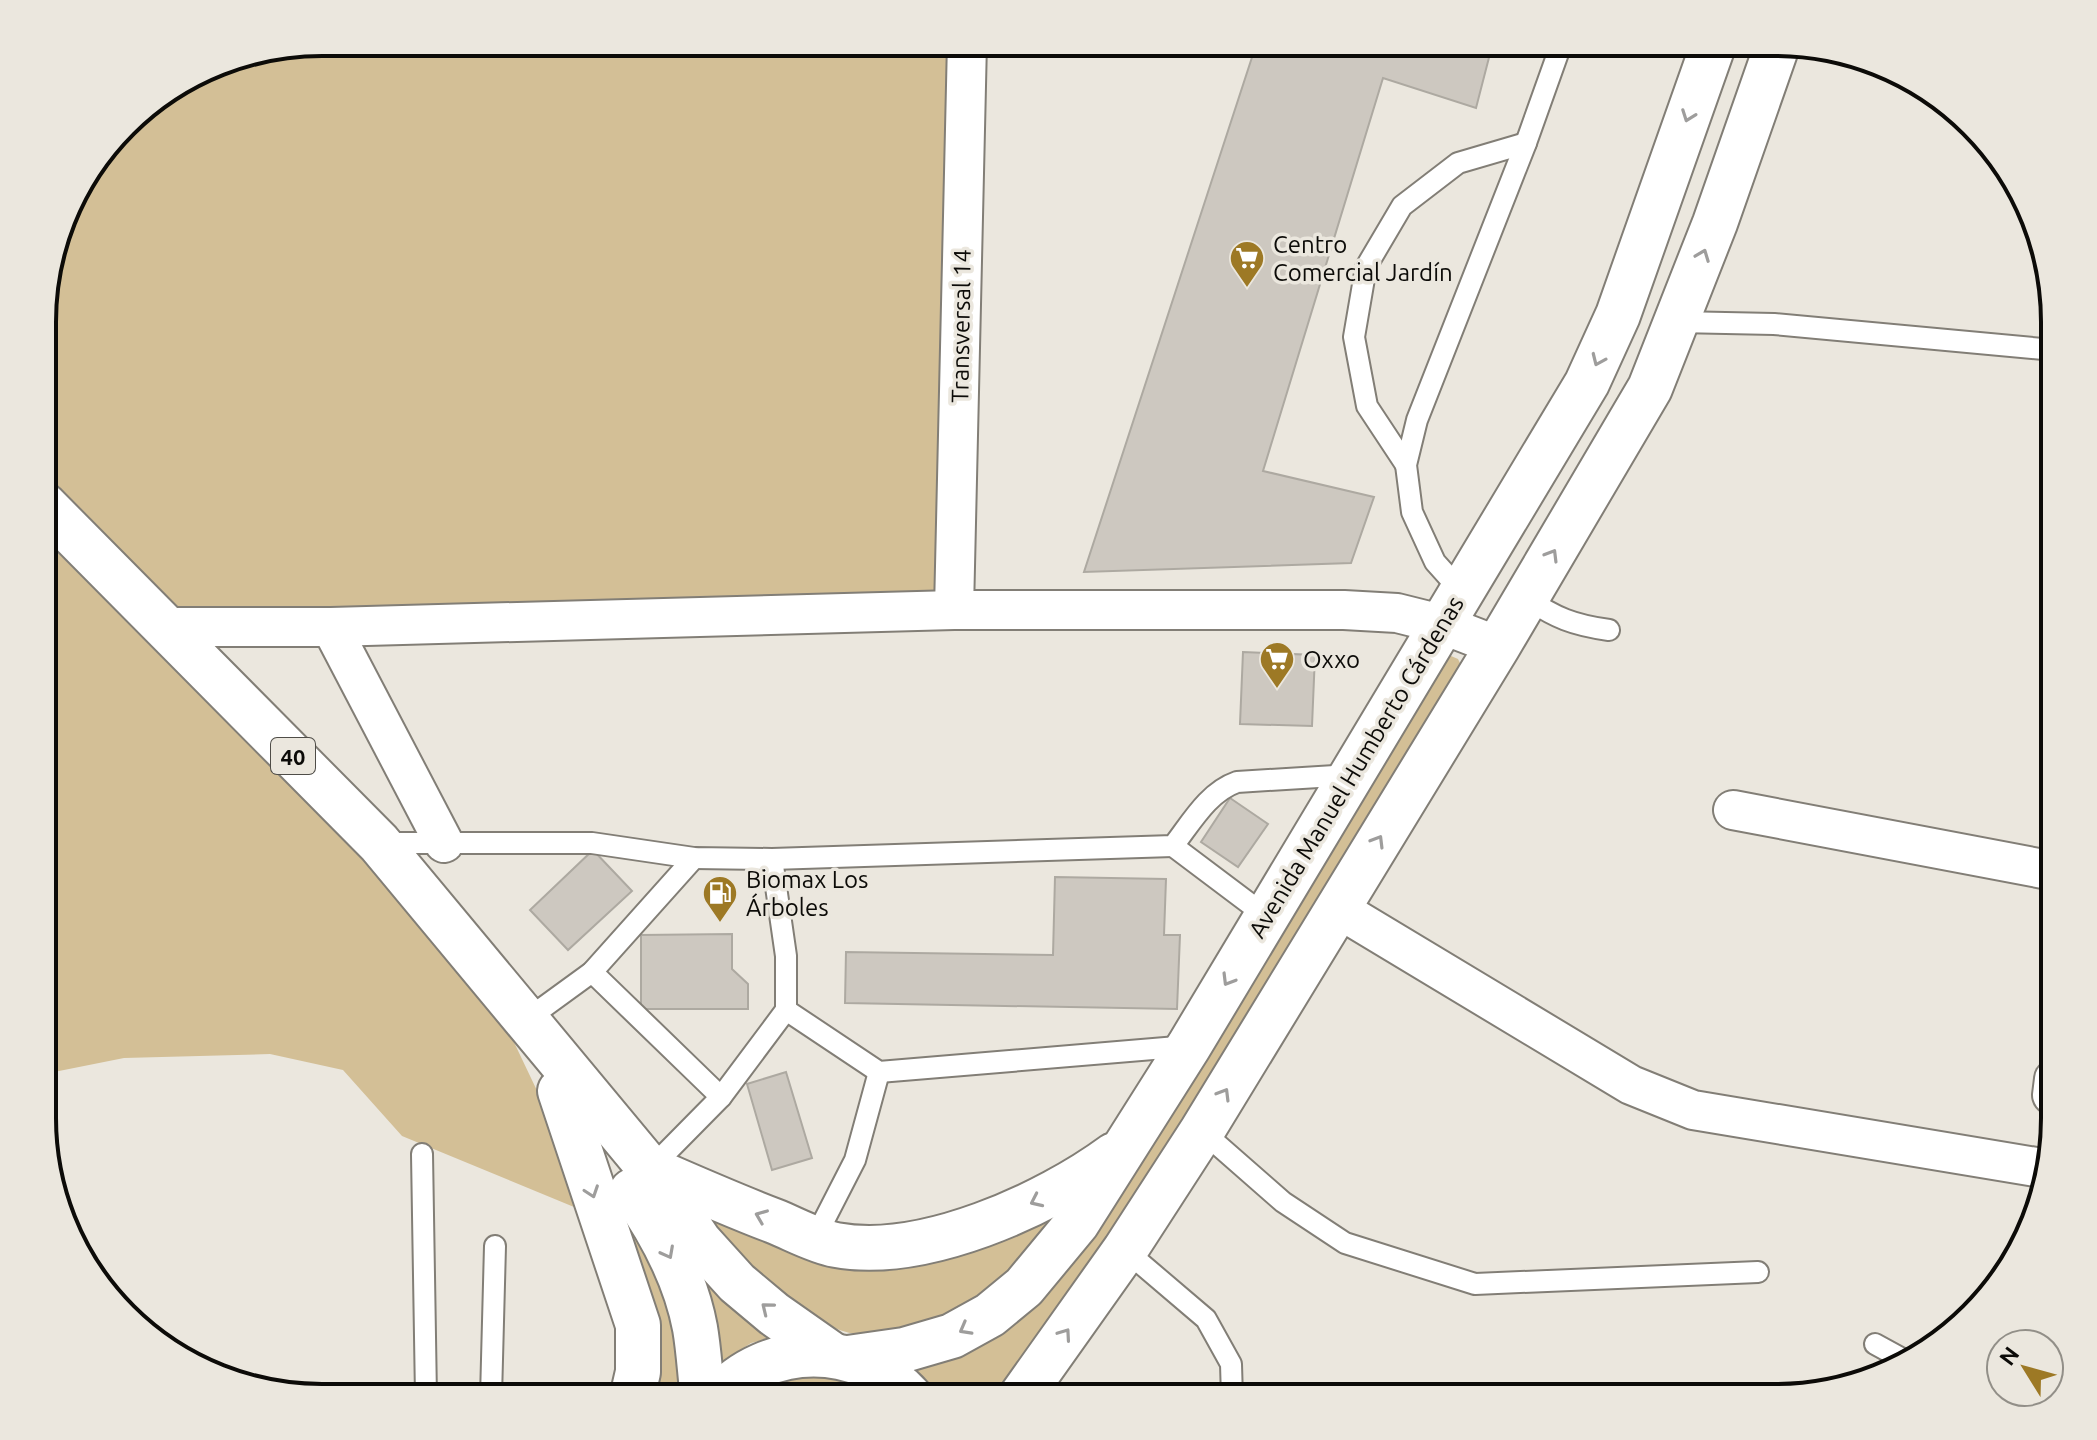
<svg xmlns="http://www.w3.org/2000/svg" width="2097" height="1440" font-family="Ubuntu,sans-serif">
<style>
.green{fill:#d3bf96}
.building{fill:#cdc8c0;stroke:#ada9a1;stroke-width:2}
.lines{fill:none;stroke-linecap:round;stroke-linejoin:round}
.lane-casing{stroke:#827e76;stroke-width:24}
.street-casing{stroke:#827e76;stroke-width:42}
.secondary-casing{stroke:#827e76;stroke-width:48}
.primary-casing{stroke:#827e76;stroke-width:48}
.lane{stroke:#fff;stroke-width:20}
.street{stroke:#fff;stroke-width:38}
.secondary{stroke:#fff;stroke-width:44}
.primary{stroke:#fff;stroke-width:44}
.oneway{stroke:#9e9d9c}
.labels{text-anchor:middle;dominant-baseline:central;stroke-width:7;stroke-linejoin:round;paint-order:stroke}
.shield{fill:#ebe7de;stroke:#4f4d48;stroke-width:2}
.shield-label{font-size:22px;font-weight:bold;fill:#0c0b08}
.poi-label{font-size:24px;fill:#0c0b08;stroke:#ebe7de;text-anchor:start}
.street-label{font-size:24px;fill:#0c0b08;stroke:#ebe7de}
.rim{fill:none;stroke:#0c0b08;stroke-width:4}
</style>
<rect width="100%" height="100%" fill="#ebe7de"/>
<g class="green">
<path d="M322 42H953L941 596 181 612 44 475V286L71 198 137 112 215 63Z"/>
<path d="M44 539 363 860 511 1036 541 1099 574 1207 402 1136 343 1070 270 1054 124 1058 44 1074Z"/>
<path d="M1451 656 1458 659 1461 665 1459 673 1111 1241 996 1398H937L925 1380 911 1369 964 1355 1005 1331 1446 657Z"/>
<path d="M620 1206 666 1294 678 1351 682 1398H652Z"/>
<path d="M1059 1213C1043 1231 1029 1252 1012 1270 988 1294 955 1313 923 1322 906 1327 887 1335 869 1335 811 1336 741 1261 709 1218L807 1258 851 1269 914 1265Z"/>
<path d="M704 1276 771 1338 751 1343 721 1363Z"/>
<path d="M836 1373 882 1398H744L765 1382Z"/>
</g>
<g class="building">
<path d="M1257 42H1493L1476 108 1383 78 1263 471 1374 497 1351 563 1084 572Z"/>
<path d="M1243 652 1315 655 1312 726 1240 724Z"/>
<path d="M1230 798 1268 824 1238 867 1201 842Z"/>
<path d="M593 850 632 891 568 950 530 910Z"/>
<path d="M1055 877 1166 879 1164 935H1180L1177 1009 845 1003 846 952 1053 955Z"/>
<path d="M732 934V969L748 984V1009H641V935Z"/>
<path d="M786 1072 812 1158 772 1170 747 1084Z"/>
</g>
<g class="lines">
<g class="lane-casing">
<g id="lane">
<path d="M1677 322 1774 324 2054 350"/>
<path d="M1406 465 1367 406 1354 337 1366 267 1402 206 1458 163 1526 143"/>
<path d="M1461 591 1435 562 1412 512 1406 465 1417 420 1526 143 1562 42"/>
<path d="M1526 598C1556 618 1573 625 1609 630"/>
<path d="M381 843H592L694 858 772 859 1173 846C1191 823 1208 792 1237 782L1351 775"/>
<path d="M1173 846 1266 916"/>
<path d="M592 972 721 1097"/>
<path d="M786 1010 879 1072 1189 1046"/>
<path d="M526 1020 592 972 694 858"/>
<path d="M1202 1131 1283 1202 1345 1243 1475 1284 1758 1272"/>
<path d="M422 1154 426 1397"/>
<path d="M650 1169 721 1097 786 1010V956L772 859"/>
<path d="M815 1238 855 1160 879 1072"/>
<path d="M1125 1250 1206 1319 1231 1364 1232 1398"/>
<path d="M1875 1344 1908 1362"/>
<path d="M491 1397 495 1246"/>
</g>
</g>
<g class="street-casing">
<g id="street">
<path d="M954 610 967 42"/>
<path d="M165 627H331L954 610H1344L1397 613 1441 624 1498 646"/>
<path d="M331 627 444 843"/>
<path d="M1733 810 2054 871"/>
<path d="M1337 908 1631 1085 1693 1110 2048 1169"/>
<path d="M2052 1095 2054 1079"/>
</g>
</g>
<g class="secondary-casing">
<g id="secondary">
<path d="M650 1169C691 1187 732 1205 774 1221 794 1229 815 1241 836 1245 923 1261 1046 1205 1114 1155"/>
<path d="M848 1358 904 1350 952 1336 990 1315 1024 1287 1077 1223 1189 1046 1587 383 1618 315 1714 43"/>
<path d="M1020 1398 1125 1250 1202 1131 1498 646 1650 388 1715 223 1778 43"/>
</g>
</g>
<g class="primary-casing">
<g id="primary">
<path d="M44 505 379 843 650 1169 699 1241 737 1283 774 1314 831 1354"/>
<path d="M560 1091 638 1325V1372L632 1398"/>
<path d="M632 1191C661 1232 686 1280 695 1328 699 1351 700 1375 703 1398"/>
<path d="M717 1398C768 1340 859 1340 911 1398"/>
</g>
</g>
<use href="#lane" class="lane"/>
<use href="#street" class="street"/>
<use href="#secondary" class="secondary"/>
<use href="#primary" class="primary"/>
</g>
<defs><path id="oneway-chevron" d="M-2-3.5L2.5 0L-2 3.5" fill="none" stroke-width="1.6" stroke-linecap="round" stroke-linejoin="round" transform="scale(2)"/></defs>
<g class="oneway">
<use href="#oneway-chevron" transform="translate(1688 116) rotate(110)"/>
<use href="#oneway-chevron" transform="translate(1703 255) rotate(-69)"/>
<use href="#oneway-chevron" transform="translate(1598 360) rotate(114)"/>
<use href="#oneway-chevron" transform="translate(1552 555) rotate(-59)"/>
<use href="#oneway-chevron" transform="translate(1378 841) rotate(-59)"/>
<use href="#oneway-chevron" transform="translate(1228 980) rotate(121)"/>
<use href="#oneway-chevron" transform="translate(1224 1094) rotate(-59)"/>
<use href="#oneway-chevron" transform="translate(592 1192) rotate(71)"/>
<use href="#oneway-chevron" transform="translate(1036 1201) rotate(155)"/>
<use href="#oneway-chevron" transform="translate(761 1216) rotate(-158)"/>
<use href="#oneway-chevron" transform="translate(668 1253) rotate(62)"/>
<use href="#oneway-chevron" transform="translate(767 1308) rotate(-141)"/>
<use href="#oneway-chevron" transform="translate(965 1329) rotate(151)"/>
<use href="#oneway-chevron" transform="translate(1065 1334) rotate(-55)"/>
</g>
<defs>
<g id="supermarket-pin" transform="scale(1.8)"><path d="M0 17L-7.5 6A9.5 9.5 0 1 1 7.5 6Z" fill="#9d7925" stroke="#ebe7de"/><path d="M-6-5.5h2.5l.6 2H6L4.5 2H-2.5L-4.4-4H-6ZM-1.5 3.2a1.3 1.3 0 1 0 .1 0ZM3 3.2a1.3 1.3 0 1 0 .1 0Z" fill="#fff"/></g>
<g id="fuel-pin" transform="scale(1.8)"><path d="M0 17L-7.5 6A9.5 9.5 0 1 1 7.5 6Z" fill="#9d7925" stroke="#ebe7de"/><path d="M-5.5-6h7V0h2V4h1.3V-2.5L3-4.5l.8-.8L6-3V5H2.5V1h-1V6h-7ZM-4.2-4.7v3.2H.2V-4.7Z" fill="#fff"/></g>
</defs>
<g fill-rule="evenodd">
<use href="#supermarket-pin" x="1247" y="258"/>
<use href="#supermarket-pin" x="1277" y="659"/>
<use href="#fuel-pin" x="720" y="893"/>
</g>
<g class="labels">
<rect class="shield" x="271" y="738" width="44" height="36" rx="6"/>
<g class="shield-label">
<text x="293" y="756">40</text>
</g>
<g class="poi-label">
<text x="1273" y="244">Centro<tspan x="1273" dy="28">Comercial Jardín</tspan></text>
<text x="1303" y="659">Oxxo</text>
<text x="746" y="879">Biomax Los<tspan x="746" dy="28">Árboles</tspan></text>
</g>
<g class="street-label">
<text transform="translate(961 326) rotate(-89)">Transversal 14</text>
<text transform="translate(1356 767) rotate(-59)">Avenida Manuel Humberto Cárdenas</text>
</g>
</g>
<path d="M0 0H2097V1440H0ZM322 56H1775A266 266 0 0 1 2041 322V1118A266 266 0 0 1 1775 1384H322A266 266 0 0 1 56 1118V322A266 266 0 0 1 322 56Z" fill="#ebe7de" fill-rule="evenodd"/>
<path class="rim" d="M322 56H1775A266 266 0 0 1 2041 322V1118A266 266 0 0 1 1775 1384H322A266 266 0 0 1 56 1118V322A266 266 0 0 1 322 56Z"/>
<g transform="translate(2025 1368) rotate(307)"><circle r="38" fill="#ebe7de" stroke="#928f88" stroke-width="2"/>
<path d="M0-6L14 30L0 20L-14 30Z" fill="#9d7925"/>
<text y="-12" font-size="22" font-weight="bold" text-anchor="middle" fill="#0c0b08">N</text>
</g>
</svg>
